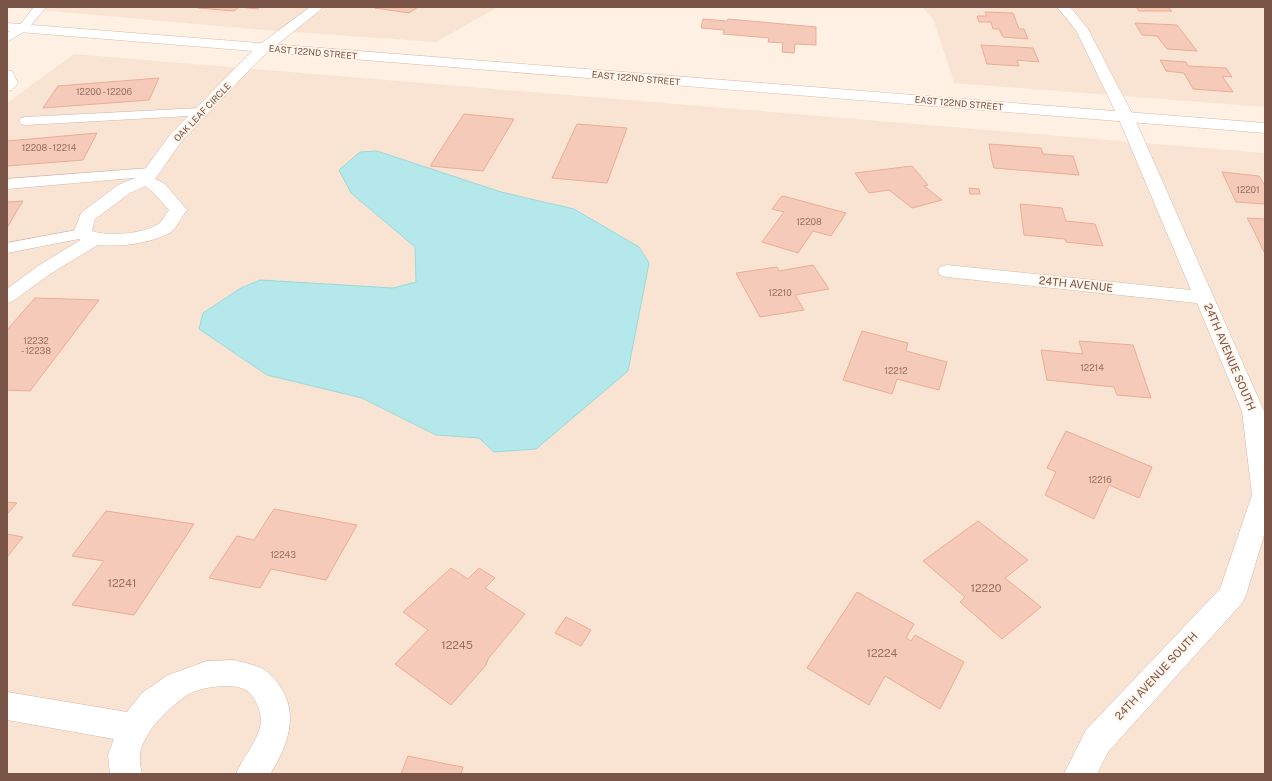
<svg xmlns="http://www.w3.org/2000/svg" width="1272" height="781" font-family="'Public Sans',sans-serif">
<style>
.residential{fill:#f9e4d3}
.water{fill:#b5e8ea;stroke:#9ad9dc}
.building{fill:#f6cab8;stroke:#eaad96}
.lines{fill:none;stroke-linecap:round;stroke-linejoin:round}
.service-casing{stroke:#d3b8aa;stroke-width:1}
.minor-casing{stroke:#d3b8aa;stroke-width:1}
.tertiary-casing{stroke:#d3b8aa;stroke-width:1}
.service{fill:#fff;fill-rule:evenodd}
.minor{fill:#fff;fill-rule:evenodd}
.tertiary{fill:#fff;fill-rule:evenodd}
.labels{text-anchor:middle;dominant-baseline:central;stroke-width:3.5;stroke-linejoin:round;paint-order:stroke}
.far-street-label{font-size:9px;fill:#795346;stroke:#fff5eb}
.number-label{font-size:9px;fill:#987162}
.street-label{font-size:11px;fill:#795346;stroke:#fff5eb}
.near-number-label{font-size:11px;fill:#987162}
</style>
<rect width="100%" height="100%" fill="#fef0e3"/>
<g class="residential">
<path d="M7 7H498L436 42 251 29Z"/>
<path d="M922 7H1265V107L954 83 934 21Z"/>
<path d="M74 54 1265 153V774H7V103Z"/>
</g>
<path class="water" d="M377 151 501 192 574 209 639 247 649 263 628 371 536 449 494 452 479 438 436 435 362 398 267 375 199 329 203 313 241 288 260 280 393 288 416 282 415 247 351 193 339 170 360 152Z"/>
<g class="building">
<path d="M200 7H260L258 9 239 7 234 11 198 8Z"/>
<path d="M377 7H418L409 13 375 8Z"/>
<path d="M1136 7H1168L1172 11H1139Z"/>
<path d="M985 12 1013 13 1019 29H1024L1028 39 1003 37 999 29H993L991 22H979L977 16H987Z"/>
<path d="M703 19 727 21 728 19 816 27V45L795 44 794 53 782 52 783 43 768 42 769 38 723 34 724 30 701 28Z"/>
<path d="M1135 23 1177 25 1197 51 1167 49 1157 36 1142 35Z"/>
<path d="M981 45 1033 48 1039 62 1017 60 1019 66 987 64Z"/>
<path d="M1160 60 1186 62 1188 66 1226 68 1232 77 1222 76 1233 92 1193 89 1184 73 1166 71Z"/>
<path d="M159 78 149 100 43 108 58 86Z"/>
<path d="M464 114 514 119 483 171 430 166Z"/>
<path d="M577 124 627 128 607 183 552 178Z"/>
<path d="M97 133 83 160 7 166V141Z"/>
<path d="M989 144 1041 148 1043 154 1073 156 1079 175 994 168 992 161Z"/>
<path d="M912 166 928 185 924 186 942 200 912 208 889 190 869 193 855 173Z"/>
<path d="M1222 172 1259 176 1265 186V204L1236 202Z"/>
<path d="M969 188 979 189 980 194H970Z"/>
<path d="M782 196 787 197 846 213 831 236 813 231 798 253 762 242 784 212 772 209Z"/>
<path d="M23 201 18 209 7 228V202Z"/>
<path d="M1020 204 1062 208 1066 221 1095 224 1103 246 1066 242 1065 239 1024 235Z"/>
<path d="M1247 218 1265 219V254L1254 231Z"/>
<path d="M813 265 829 289 795 295 804 310 760 317 736 273 777 267 779 271Z"/>
<path d="M35 298 99 300 30 391 7 390V330Z"/>
<path d="M862 331 908 343 906 351 947 362 939 390 897 379 892 394 843 380Z"/>
<path d="M1079 341 1133 345 1151 398 1117 395 1114 387 1047 380 1041 350 1083 354Z"/>
<path d="M1066 431 1152 467 1139 498 1109 485 1094 519 1045 495 1056 472 1047 468Z"/>
<path d="M7 502 17 503 7 514Z"/>
<path d="M274 509 357 525 326 580 271 569 260 588 209 578 237 536 254 540Z"/>
<path d="M106 511 194 524 134 615 72 605 104 561 72 556Z"/>
<path d="M978 521 1028 560 1005 578 1041 607 1002 639 960 602 965 597 923 561Z"/>
<path d="M7 534 23 537 7 557Z"/>
<path d="M451 568 468 579 479 568 495 578 485 588 525 614 488 659 486 665 451 705 395 664 428 630 403 612Z"/>
<path d="M857 592 914 624 906 638 911 641 915 635 964 662 940 709 885 676 869 705 807 668Z"/>
<path d="M566 617 591 630 581 646 555 633Z"/>
<path d="M408 756 452 765 463 767 461 774H401Z"/>
</g>
<g class="lines">
<g class="service-casing">
<g id="service">
<path d="M34 7H46L27 30 7 42V33L19 26Z"/>
<path d="M7 70 12 71 18 83 12 90 7 91Z"/>
<path d="M201 108 206 109 208 112 206 115 26 125 21 124 19 121 21 118 26 117Z"/>
<path d="M151 168 156 170 159 173 156 176 7 189V179Z"/>
<path d="M82 229 88 231 90 234 89 235 95 234 101 235 103 239 101 243 50 274 13 301 7 303V289L38 266 84 238 7 253V243Z"/>
</g>
</g>
<g class="minor-casing">
<g id="minor">
<path d="M310 7H324L269 51 254 65 181 142 155 179 165 184 187 210C182 216 178 225 173 230 157 245 87 254 73 234L81 213 118 185 140 176 169 136 244 59 259 45ZM145 186 153 192 169 210C166 214 163 220 160 223 145 234 108 237 92 231L95 219 130 193Z"/>
<path d="M1057 7H1070L1088 29 1134 117 1264 411 1265 416V532L1246 595 1242 603 1108 752 1097 774H1064L1086 730 1220 589 1252 495 1242 411 1197 303 947 277 940 275 938 271 940 267 947 265 1191 290 1118 117 1076 30Z"/>
<path d="M234 660C244 663 258 665 266 671 270 673 272 677 275 680 301 709 289 745 270 774H236C243 756 261 739 261 719 260 709 255 696 246 690 232 682 200 687 187 695 173 705 162 715 152 728 147 736 140 746 140 756 139 762 141 768 142 774H110L108 755 114 739 7 720V692L127 712 142 693 168 675 207 661Z"/>
</g>
</g>
<g class="tertiary-casing">
<path id="tertiary" d="M7 23 1265 123V133L7 31Z"/>
</g>
<use href="#service" class="service"/>
<use href="#minor" class="minor"/>
<use href="#tertiary" class="tertiary"/>
</g>
<g class="labels">
<g class="far-street-label">
<text transform="translate(313 52) rotate(5)">EAST 122ND STREET</text>
<text transform="translate(636 78) rotate(5)">EAST 122ND STREET</text>
<text transform="translate(959 103) rotate(5)">EAST 122ND STREET</text>
<text transform="translate(202 112) rotate(-46)">OAK LEAF CIRCLE</text>
</g>
<g class="number-label">
<text x="104" y="91">12200 - 12206</text>
<text x="49" y="147">12208 - 12214</text>
<text x="1248" y="189">12201</text>
<text x="809" y="221">12208</text>
<text x="780" y="292">12210</text>
<text x="36" y="340">12232<tspan x="36" dy="10">- 12238</tspan></text>
<text x="1092" y="367">12214</text>
<text x="896" y="370">12212</text>
<text x="1100" y="479">12216</text>
<text x="283" y="554">12243</text>
</g>
<g class="street-label">
<text transform="translate(1076 284) rotate(6)">24TH AVENUE</text>
<text transform="translate(1230 357) rotate(67)">24TH AVENUE SOUTH</text>
<text transform="translate(1156 676) rotate(-47)">24TH AVENUE SOUTH</text>
</g>
<g class="near-number-label">
<text x="122" y="583">12241</text>
<text x="986" y="588">12220</text>
<text x="457" y="645">12245</text>
<text x="882" y="653">12224</text>
</g>
</g>
<rect width="1272" height="781" fill="none" stroke="#795346" stroke-width="16"/>
</svg>
